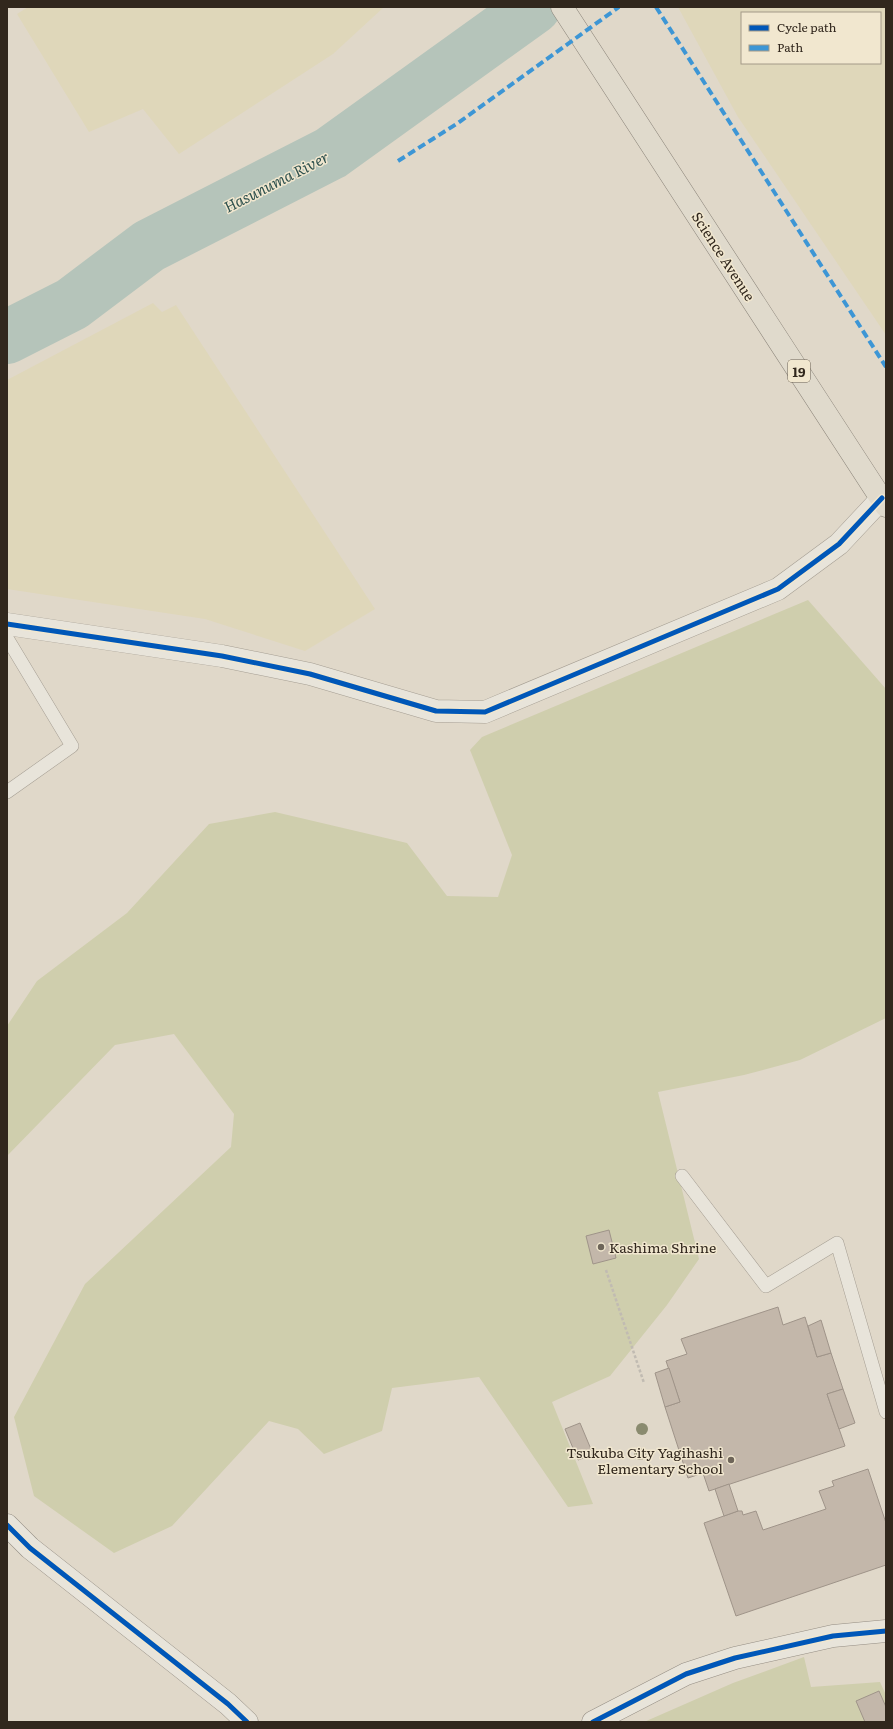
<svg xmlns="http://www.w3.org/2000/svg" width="893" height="1729" font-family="Literata,serif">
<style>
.farmland{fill:#dfd7ba;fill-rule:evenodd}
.green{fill:#cfcead}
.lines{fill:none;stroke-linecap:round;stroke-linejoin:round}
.river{stroke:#b5c4ba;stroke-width:54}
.building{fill:#c3b7aa;stroke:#9f9489}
.lane-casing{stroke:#a59e93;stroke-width:14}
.street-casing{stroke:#a59e93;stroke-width:23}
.secondary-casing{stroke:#948d83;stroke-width:23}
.primary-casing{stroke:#8a8379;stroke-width:23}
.path{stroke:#c1bbb2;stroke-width:2.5;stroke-dasharray:3 2;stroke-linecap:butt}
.lane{stroke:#e8e4da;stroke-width:13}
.street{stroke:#e8e4da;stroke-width:22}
.secondary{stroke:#e8e4da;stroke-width:22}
.primary{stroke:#e0dacc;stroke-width:22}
.quiet{stroke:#3d96d5;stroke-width:4;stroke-dasharray:8 4;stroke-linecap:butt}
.cycleway-casing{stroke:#f1e7cf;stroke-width:8}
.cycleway{stroke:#0057b8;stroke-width:5}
.tree{fill:#8a8b6f}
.poi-dot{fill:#6e6559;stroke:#f1e7cf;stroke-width:1.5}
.labels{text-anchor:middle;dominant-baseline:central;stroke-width:3;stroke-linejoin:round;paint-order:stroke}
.shield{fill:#f1e7cf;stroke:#6b6152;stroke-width:1}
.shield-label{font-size:13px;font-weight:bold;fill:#31271d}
.street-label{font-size:14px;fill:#31271d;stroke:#f1e7cf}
.poi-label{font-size:14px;fill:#31271d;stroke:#f1e7cf;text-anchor:start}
.water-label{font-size:15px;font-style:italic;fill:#2d504d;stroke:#f1e7cf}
</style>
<rect width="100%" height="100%" fill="#e0d8c9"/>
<g class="farmland">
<path d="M28 7H384L333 54 179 154 143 109 89 132 17 14Z"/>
<path d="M678 7H886V335L738 117ZM742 13H880V63H742Z"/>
<path d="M153 303 162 312 176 305 375 609 305 651 205 619 7 589V380Z"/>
</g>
<g class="green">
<path d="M808 600 886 689V1018L800 1060 744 1075 658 1092 699 1259 667 1305 610 1376 552 1402 593 1504 568 1507 479 1377 392 1388 382 1431 324 1454 298 1429 269 1421 172 1526 114 1553 34 1496 14 1417 85 1284 231 1147 234 1114 174 1034 115 1045 7 1156V1026L37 981 127 913 209 824 275 812 407 843 447 896 498 897 512 855 470 750 482 737Z"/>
<path d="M804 1657 811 1687 880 1682 886 1695V1722H644L733 1683Z"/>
</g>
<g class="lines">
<path class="river" d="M7 337 72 304 149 246 331 153 534 7"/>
</g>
<g class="building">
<path d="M609 1230 616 1258 593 1264 586 1236Z"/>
<path d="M778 1307 783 1325 805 1317 817 1357 831 1353 843 1389 827 1394 845 1446 709 1491 703 1473 688 1478 665 1407 680 1402 666 1361 687 1354 681 1339Z"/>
<path d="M821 1320 831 1353 817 1357 808 1326Z"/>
<path d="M669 1368 680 1402 665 1407 655 1373Z"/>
<path d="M843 1389 855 1423 839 1429 827 1394Z"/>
<path d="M580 1423 593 1454 578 1460 565 1429Z"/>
<path d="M868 1469 886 1523V1565L736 1616 704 1523 738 1511H742L743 1515 756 1511 763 1530 826 1509 819 1491 834 1486 832 1481Z"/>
<path d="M729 1484 738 1511 724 1516 715 1489Z"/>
<path d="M879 1691 886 1707V1722H865L856 1701Z"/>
</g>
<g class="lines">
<g class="lane-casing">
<g id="lane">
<path d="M7 638 72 746 7 792"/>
<path d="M682 1176 766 1286 837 1243 886 1412"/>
</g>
</g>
<g class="street-casing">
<path id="street" d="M7 624 222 656 310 674 436 711 485 712 778 589 839 544 882 498"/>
</g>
<g class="secondary-casing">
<g id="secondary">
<path d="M7 1525 30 1548 228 1704 247 1722"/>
<path d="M593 1722 686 1674 735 1658 833 1636 886 1631"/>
</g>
</g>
<g class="primary-casing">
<path id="primary" d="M562 7 886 506"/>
</g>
<path class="path" d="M606 1270 644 1383"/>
<use href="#lane" class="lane"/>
<use href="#street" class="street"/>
<use href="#secondary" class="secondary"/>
<use href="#primary" class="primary"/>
<g class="quiet">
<path d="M656 7 886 367"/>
<path d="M398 161 458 123 619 7"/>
</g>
<g class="cycleway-casing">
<g id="cycleway">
<path d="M7 624 222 656 310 674 436 711 485 712 778 589 839 544 882 498"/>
<path d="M7 1525 30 1548 228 1704 247 1722"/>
<path d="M593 1722 686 1674 735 1658 833 1636 886 1631"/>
</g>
</g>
<use href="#cycleway" class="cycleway"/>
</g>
<g class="tree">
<circle cx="642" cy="1429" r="6"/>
<circle cx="640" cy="1454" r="6"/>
</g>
<g class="poi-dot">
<circle cx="601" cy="1247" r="4"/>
<circle cx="731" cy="1460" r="4"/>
</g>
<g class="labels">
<rect class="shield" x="788" y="360" width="22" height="22" rx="3"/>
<g class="shield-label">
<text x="799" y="371">19</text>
</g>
<g class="street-label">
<text transform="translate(724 256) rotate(57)">Science Avenue</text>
</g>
<g class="poi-label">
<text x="609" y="1247">Kashima Shrine</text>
<text x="723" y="1452" text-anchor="end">Tsukuba City Yagihashi<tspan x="723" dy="16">Elementary School</tspan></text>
</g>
<g class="water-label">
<text transform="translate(276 181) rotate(-27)">Hasunuma River</text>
</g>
</g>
<rect width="893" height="1729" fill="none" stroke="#31271d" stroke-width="16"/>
<rect x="741" y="12" width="140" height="52" fill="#f1e7cf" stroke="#a49a88"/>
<rect x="749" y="25" width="20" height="6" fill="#0057b8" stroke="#a49a88"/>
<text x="777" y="32" font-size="12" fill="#31271d">Cycle path</text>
<rect x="749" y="45" width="20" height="6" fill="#3d96d5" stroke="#a49a88"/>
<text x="777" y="52" font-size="12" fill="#31271d">Path</text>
</svg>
